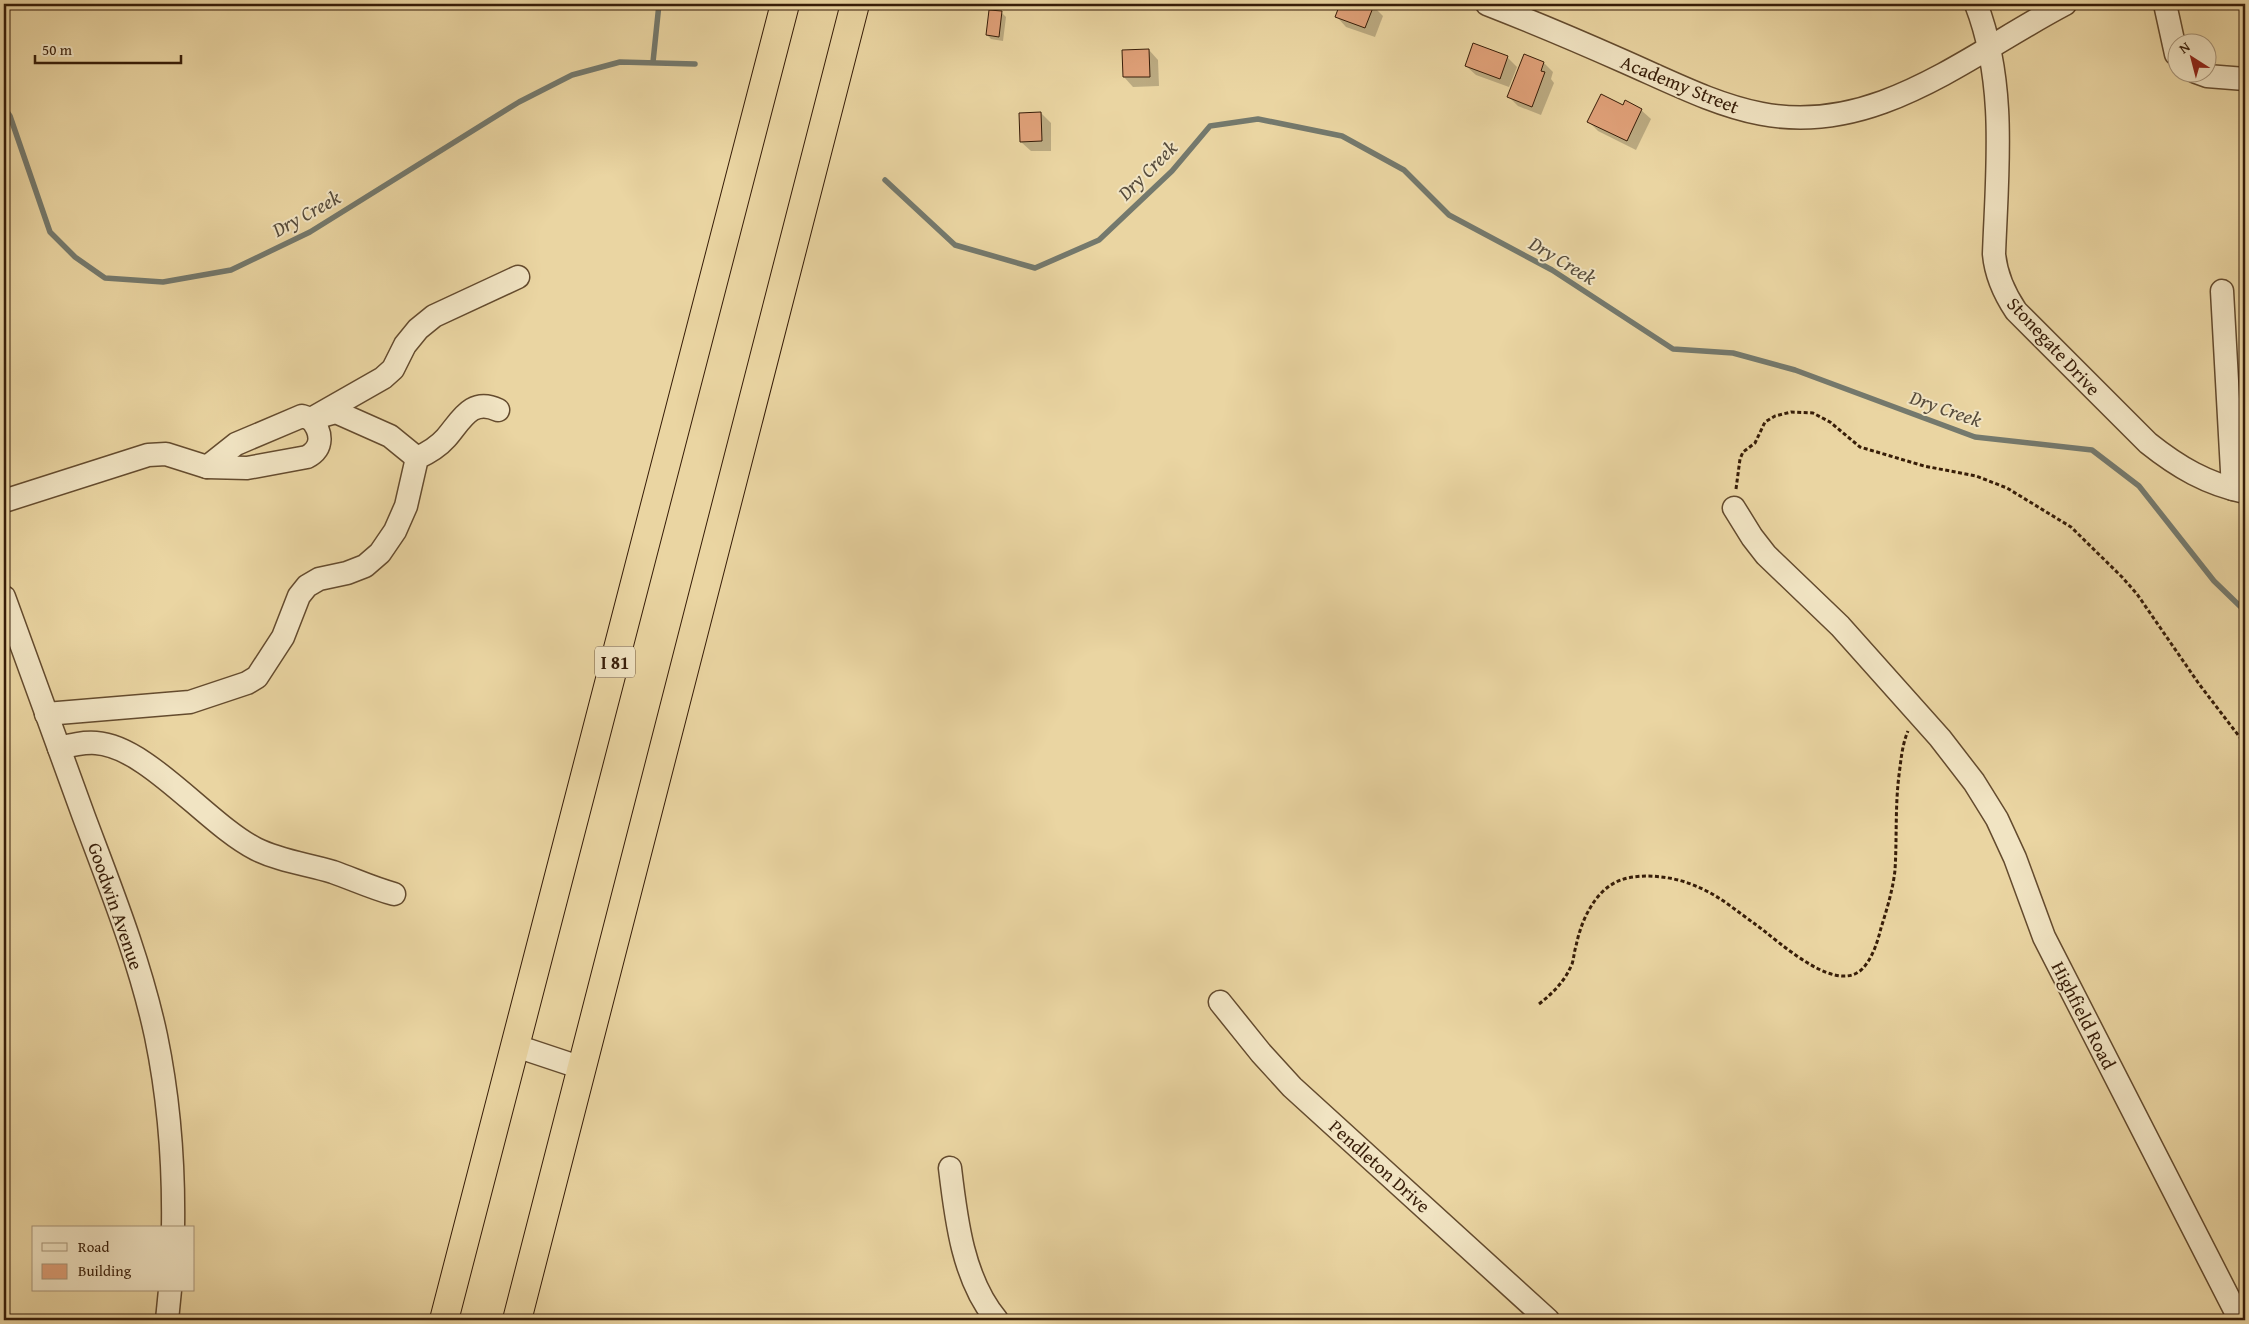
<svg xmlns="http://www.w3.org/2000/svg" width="2249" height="1324" font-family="'Gentium Book Plus',serif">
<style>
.shadow{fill:#0003}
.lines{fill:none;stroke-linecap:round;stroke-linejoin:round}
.stream{stroke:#74796d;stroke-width:5.5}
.building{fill:#dfa078;stroke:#371d08}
.minor-casing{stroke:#644b2e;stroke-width:25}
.highway-casing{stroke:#371d08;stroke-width:30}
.path{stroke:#371d08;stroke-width:3;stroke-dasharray:4 2.5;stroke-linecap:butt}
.minor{stroke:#f1e4c3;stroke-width:22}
.highway{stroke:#ead5a2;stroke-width:28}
.labels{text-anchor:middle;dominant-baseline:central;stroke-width:4;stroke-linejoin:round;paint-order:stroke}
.shield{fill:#f1e4c3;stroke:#6f5940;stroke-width:1}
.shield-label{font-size:18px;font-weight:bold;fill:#371d08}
.street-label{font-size:19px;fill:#371d08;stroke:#f1e4c3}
.water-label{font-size:20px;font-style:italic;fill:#564b3b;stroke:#f1e4c3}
</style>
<rect width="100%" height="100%" fill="#ead5a2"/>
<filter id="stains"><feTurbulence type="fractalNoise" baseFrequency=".004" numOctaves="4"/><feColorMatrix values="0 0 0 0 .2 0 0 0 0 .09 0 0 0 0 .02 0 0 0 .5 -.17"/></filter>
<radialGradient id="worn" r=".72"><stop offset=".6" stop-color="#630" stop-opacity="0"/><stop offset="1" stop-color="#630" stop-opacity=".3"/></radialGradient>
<g class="shadow">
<path d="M1342 4H1366L1373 6 1383 16 1375 37 1346 27 1337 17Z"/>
<path d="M1002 13 1006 17 1003 41 991 39 987 35Z"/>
<path d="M1149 50 1158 60 1159 86 1133 87 1124 77Z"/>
<path d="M1507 57 1517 67 1509 87 1476 75 1466 66Z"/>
<path d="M1544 63 1553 72 1551 79 1554 83 1541 115 1518 106 1509 97Z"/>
<path d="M1623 106 1641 110 1651 119 1636 150 1598 131 1588 121Z"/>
<path d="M1041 113 1051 123V151H1031L1021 142Z"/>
</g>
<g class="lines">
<g class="stream">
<path d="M653 62 659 4"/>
<path d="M4 107 10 116 50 232 75 257 105 278 163 282 231 270 310 232 519 102 572 75 620 62 695 64"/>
<path d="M885 180 955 245 1035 268 1099 240 1172 171 1210 126 1258 119 1342 136 1404 170 1449 215 1552 270 1673 349 1733 353 1795 370 1975 437 2092 450 2139 486 2214 581 2245 611"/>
</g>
</g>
<g class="building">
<path d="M1340 4 1374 5 1365 28 1335 17Z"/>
<path d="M989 10 1002 11 999 37 986 35Z"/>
<path d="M1473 43 1508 56 1500 79 1465 66Z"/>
<path d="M1149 49 1150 77H1123L1122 50Z"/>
<path d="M1524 54 1544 62 1541 71 1545 72 1532 107 1507 97Z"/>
<path d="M1601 94 1623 105 1625 100 1642 109 1627 141 1587 122Z"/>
<path d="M1041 112 1042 141 1020 142 1019 113Z"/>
</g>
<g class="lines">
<g class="minor-casing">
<g id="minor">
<path d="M1487 4C1533 22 1578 41 1623 61 1716 102 1779 140 1883 102 1948 78 2004 36 2065 4"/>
<path d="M1976 4C2007 84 1997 171 1994 254 1996 276 2004 293 2016 311L2148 443C2178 467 2207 484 2245 492"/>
<path d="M2165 4 2176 54"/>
<path d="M2196 72 2207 76 2245 79"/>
<path d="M2222 291 2233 489"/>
<path d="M207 467 247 468 307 457C324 448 322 432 311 419L336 412 390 436 417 458"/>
<path d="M4 501 148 455 166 454 207 467 236 444 302 416 311 419 383 378 393 369 405 345 418 329 434 316 518 277"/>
<path d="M1734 508 1752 537 1766 555 1840 626 1940 738 1974 782 1997 819 2015 858 2044 937 2240 1320"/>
<path d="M4 597C31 670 57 744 84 817 111 889 140 961 156 1036 169 1099 174 1163 173 1228"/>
<path d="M46 714 190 702 247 683 257 677 283 637 299 596 307 586 319 579 347 573 365 566 380 553 395 531 406 506 417 458C428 453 438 447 446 438 461 421 471 397 498 410"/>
<path d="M59 748C71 745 83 742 96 743 147 746 208 825 256 849 280 861 307 864 333 872 353 879 372 888 394 894"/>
<path d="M1220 1002 1261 1053 1292 1087 1548 1320"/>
<path d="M516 1046 582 1068"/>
<path d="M950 1168C956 1219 963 1280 997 1320"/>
<path d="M167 1320 170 1290"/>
</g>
</g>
<g class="highway-casing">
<g id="highway">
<path d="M444 1320 785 4"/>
<path d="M517 1320 855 4"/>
</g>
</g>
<g class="path">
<path d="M1736 489 1740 459 1743 452 1755 443 1765 422 1775 416 1791 412 1813 413 1830 422 1860 447 1924 466 1976 476 2007 488 2071 527 2122 577 2137 594 2199 684 2245 744"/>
<path d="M1539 1004C1553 993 1565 981 1572 964 1574 958 1574 952 1576 946 1581 921 1595 889 1621 880 1643 872 1677 877 1698 887 1718 895 1738 912 1755 924 1778 940 1842 1003 1867 963 1874 953 1878 940 1881 928 1887 909 1893 889 1895 870 1897 838 1895 807 1899 775 1901 760 1902 745 1908 731"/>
</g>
<use href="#minor" class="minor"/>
<use href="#highway" class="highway"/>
</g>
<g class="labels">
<rect class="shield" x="595" y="646.5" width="40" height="31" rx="4"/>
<g class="shield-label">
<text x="615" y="662">I 81</text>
</g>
<g class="street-label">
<text transform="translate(1680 84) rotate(22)">Academy Street</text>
<text transform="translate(2054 346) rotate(47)">Stonegate Drive</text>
<text transform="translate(116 906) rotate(71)">Goodwin Avenue</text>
<text transform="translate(2084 1015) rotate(63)">Highfield Road</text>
<text transform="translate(1380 1166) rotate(42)">Pendleton Drive</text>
</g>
<g class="water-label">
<text transform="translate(1147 170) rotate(-45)">Dry Creek</text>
<text transform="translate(306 213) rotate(-29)">Dry Creek</text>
<text transform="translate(1563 260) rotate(31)">Dry Creek</text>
<text transform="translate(1946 408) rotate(19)">Dry Creek</text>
</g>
</g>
<rect width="2249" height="1324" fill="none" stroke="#ead5a2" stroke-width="20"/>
<rect x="5" y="5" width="2239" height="1314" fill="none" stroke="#371d08" stroke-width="2.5"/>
<rect x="10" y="10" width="2229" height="1304" fill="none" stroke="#371d08"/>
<rect x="32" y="1226" width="162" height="65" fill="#f1e4c3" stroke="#a79478"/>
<rect x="42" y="1243" width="25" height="8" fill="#f1e4c3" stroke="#a79478"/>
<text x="78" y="1252" font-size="15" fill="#371d08">Road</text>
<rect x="42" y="1264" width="25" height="15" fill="#dfa078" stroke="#a79478"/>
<text x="78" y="1276" font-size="15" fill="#371d08">Building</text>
<g transform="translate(2192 58) rotate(324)"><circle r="24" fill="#f1e4c3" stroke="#a79478"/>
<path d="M0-4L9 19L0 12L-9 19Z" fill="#8f2418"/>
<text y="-8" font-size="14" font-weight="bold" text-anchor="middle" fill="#371d08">N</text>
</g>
<path d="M35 55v8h146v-8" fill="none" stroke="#371d08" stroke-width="2.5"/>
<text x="42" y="55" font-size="15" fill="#371d08" stroke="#f1e4c3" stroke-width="4" paint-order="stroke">50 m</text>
<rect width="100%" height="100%" filter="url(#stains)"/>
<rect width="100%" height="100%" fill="url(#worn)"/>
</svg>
